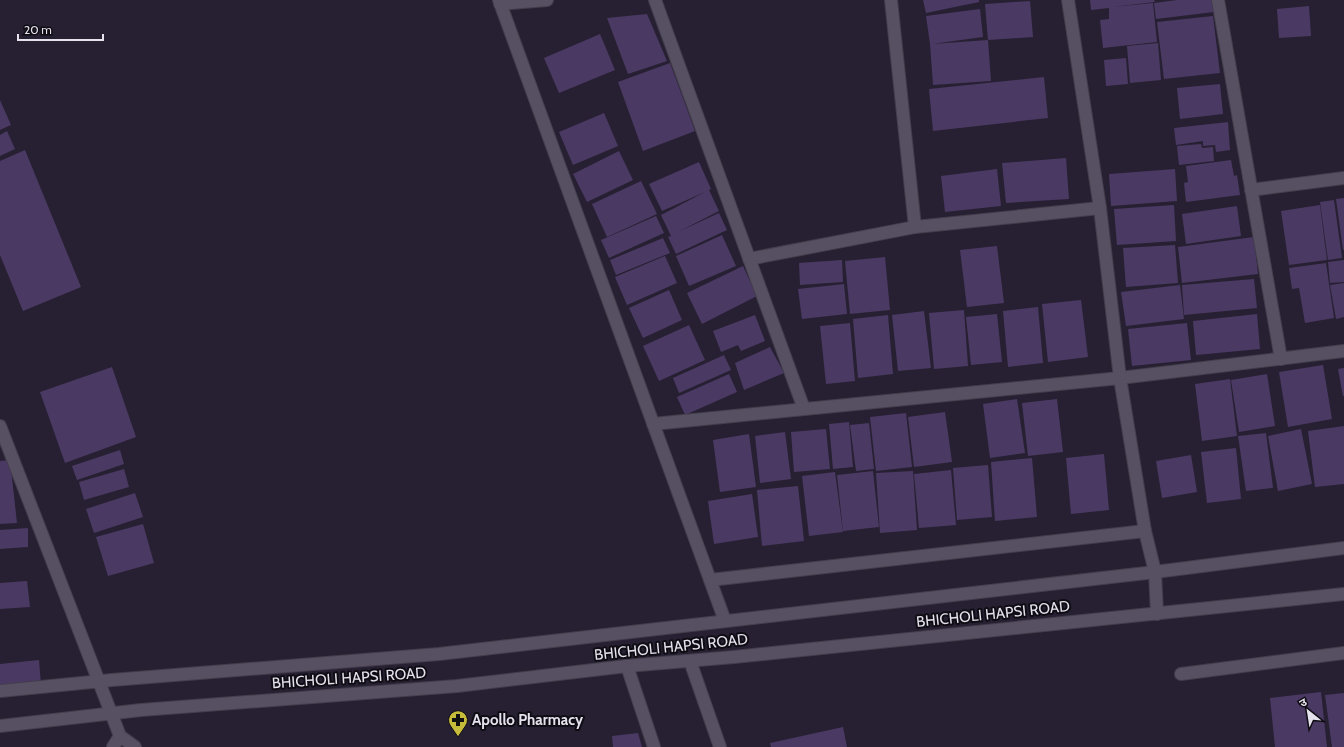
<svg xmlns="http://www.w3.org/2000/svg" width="1344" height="747" font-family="Cabin,'Noto Sans Devanagari',sans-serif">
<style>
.building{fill:#4a3963}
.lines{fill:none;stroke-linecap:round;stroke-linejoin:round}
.minor-casing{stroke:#433e4c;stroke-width:14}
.tertiary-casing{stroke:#433e4c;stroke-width:14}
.minor{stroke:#575063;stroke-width:12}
.tertiary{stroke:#575063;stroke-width:12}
.labels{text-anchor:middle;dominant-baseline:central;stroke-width:4;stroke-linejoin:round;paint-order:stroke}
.street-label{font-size:15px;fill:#e5e1ed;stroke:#0f0c13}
.poi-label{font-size:15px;font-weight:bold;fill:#e5e1ed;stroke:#0f0c13;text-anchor:start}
</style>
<rect width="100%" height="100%" fill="#272032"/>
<g class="building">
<path d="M923 0H979V2L926 13Z"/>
<path d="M1090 0H1154L1155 2 1112 7 1153 3 1157 42 1103 48 1100 20 1109 19V8L1091 10Z"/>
<path d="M1177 0H1212L1214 12 1156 19 1154 3Z"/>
<path d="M1030 1 1033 37 988 40 985 4Z"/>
<path d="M1309 6 1311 36 1279 38 1277 9Z"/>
<path d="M980 9 983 37 932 44 988 40 991 81 933 85 930 44 926 16Z"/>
<path d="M647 14 667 61 628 74 607 18Z"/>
<path d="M1213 16 1220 73 1164 79 1157 22Z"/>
<path d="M600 34 615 70 559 93 544 58Z"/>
<path d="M1158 43 1161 80 1130 83 1127 46Z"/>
<path d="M1126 58 1128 84 1106 86 1104 60Z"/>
<path d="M670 63 695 131 643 151 618 82Z"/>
<path d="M1044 77 1048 118 933 131 929 89Z"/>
<path d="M1220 84 1223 114 1180 119 1177 88Z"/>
<path d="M0 100 11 125 0 130Z"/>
<path d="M604 113 618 146 573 165 559 132Z"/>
<path d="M1228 122 1230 150 1216 152 1215 145 1203 146V141L1176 145 1174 128Z"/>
<path d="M7 131 15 149 0 156V135Z"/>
<path d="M1201 144 1202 148 1213 147 1214 161 1179 165 1177 146Z"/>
<path d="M25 150 81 287 23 311 0 255V161Z"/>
<path d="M619 151 633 180 587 202 573 174Z"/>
<path d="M1066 158 1069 199 1006 203 1002 163Z"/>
<path d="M1231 160 1234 176 1237 175 1240 195 1186 202 1184 183 1188 182 1186 166Z"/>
<path d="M699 162 711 189 709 190 719 211 680 231 719 213 727 230 676 254 668 237 671 236 661 215 705 192 662 211 649 184Z"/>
<path d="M997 169 1001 206 945 212 941 176Z"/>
<path d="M1175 169 1177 201 1111 206 1109 174Z"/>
<path d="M641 181 657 214 607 237 592 204Z"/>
<path d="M1344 198V250H1343L1336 199Z"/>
<path d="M1334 200 1342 258 1328 260 1320 202Z"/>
<path d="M1174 205 1176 241 1117 245 1114 209Z"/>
<path d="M1320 205 1327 260 1289 265 1281 211Z"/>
<path d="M1237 206 1241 236 1186 244 1182 214Z"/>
<path d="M656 216 664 233 609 258 601 240Z"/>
<path d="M722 235 736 266 689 286 676 256Z"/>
<path d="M1254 237 1258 274 1182 283 1178 247Z"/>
<path d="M663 238 670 253 616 275 610 260Z"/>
<path d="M1175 245 1178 283 1126 287 1123 248Z"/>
<path d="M997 246 1004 303 967 307 960 250Z"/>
<path d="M665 256 677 283 627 305 615 277Z"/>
<path d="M885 257 890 310 850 314 845 261Z"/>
<path d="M842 260 843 282 800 285 799 263Z"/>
<path d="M1344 260V282L1330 283 1328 262Z"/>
<path d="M1326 263 1334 318 1305 323 1299 288 1292 289 1289 268Z"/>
<path d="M743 266 757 296 702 324 687 293Z"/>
<path d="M1254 279 1257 308 1184 315 1182 285Z"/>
<path d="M1344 283V317L1336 319 1330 285Z"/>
<path d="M844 284 847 314 802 319 798 289Z"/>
<path d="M1180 285 1184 319 1126 326 1121 292Z"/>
<path d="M669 290 682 320 643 338 629 308Z"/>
<path d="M1081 300 1088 357 1048 362 1042 304Z"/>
<path d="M1038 307 1043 363 1008 367 1003 311Z"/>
<path d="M964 310 968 366 934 369 929 313Z"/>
<path d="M924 311 931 368 898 371 892 315Z"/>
<path d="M997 314 1002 362 971 365 966 317Z"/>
<path d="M1257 314 1260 349 1196 355 1193 321Z"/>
<path d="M755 315 765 341 741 351 738 345 721 352 713 331Z"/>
<path d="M888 315 893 374 858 378 853 319Z"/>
<path d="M850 323 855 381 826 384 820 326Z"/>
<path d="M1187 323 1191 360 1132 366 1128 329Z"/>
<path d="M689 325 705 360 659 381 643 346Z"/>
<path d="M770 347 784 373 744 390 735 363Z"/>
<path d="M724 355 731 370 679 393 673 378Z"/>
<path d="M1323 365 1332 419 1288 427 1279 372Z"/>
<path d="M112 367 136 437 65 463 40 392Z"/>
<path d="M1344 368V396H1343L1338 369Z"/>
<path d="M729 374 737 392 685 415 677 397Z"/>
<path d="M1267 374 1275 426 1239 432 1231 380Z"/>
<path d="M1230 379 1237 436 1202 441 1195 384Z"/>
<path d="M1017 399 1025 453 990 458 983 404Z"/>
<path d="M1057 399 1063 452 1028 456 1022 403Z"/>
<path d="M945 412 952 462 914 467 908 417Z"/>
<path d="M906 413 912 467 876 471 870 417Z"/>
<path d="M849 422 853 467 833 469 829 424Z"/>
<path d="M869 423 874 469 856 471 850 425Z"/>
<path d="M1344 426V484L1315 487 1308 431Z"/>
<path d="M826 429 830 469 794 472 791 432Z"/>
<path d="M1301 429 1312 484 1278 491 1268 436Z"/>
<path d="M785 432 791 479 760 483 755 436Z"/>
<path d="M1266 433 1273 488 1246 491 1238 436Z"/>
<path d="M749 434 756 487 720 492 713 440Z"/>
<path d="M1236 448 1241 499 1207 503 1201 452Z"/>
<path d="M120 450 124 464 77 480 72 466Z"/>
<path d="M1104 454 1109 510 1071 514 1066 458Z"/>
<path d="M1191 455 1197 492 1162 498 1156 461Z"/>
<path d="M1032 458 1037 517 995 521 991 462Z"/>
<path d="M10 460 17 523 0 524V461Z"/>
<path d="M988 465 992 517 957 520 953 468Z"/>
<path d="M124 469 129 487 84 500 79 482Z"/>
<path d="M951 470 956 525 919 528 914 474Z"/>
<path d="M873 471 879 527 843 531 837 475Z"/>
<path d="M913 471 917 530 880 533 876 473Z"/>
<path d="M835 472 843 532 809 536 802 476Z"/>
<path d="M798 486 804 541 762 546 757 490Z"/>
<path d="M135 493 143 517 94 533 86 509Z"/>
<path d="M752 494 758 537 714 544 708 501Z"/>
<path d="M143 524 154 563 108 576 96 537Z"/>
<path d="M28 528V547L0 549V530Z"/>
<path d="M27 581 30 607 0 609V583Z"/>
<path d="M39 660 41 685 0 689V664Z"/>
<path d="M1321 692 1327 747H1275L1270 698Z"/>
<path d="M1344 693V747H1332L1325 695Z"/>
<path d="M843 727 847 747H771L770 743Z"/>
<path d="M638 733 642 747H613L612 736Z"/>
</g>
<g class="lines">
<g class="minor-casing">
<g id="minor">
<path d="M499 0 725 621"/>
<path d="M655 0 804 409"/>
<path d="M891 0 915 227"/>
<path d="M1068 0 1100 208 1120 378 1145 531 1155 572"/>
<path d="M1218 0 1281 359"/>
<path d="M500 4 547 0"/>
<path d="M1251 190 1344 178"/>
<path d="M749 259 915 227 1100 208"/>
<path d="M653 424 1120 378 1344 351"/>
<path d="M0 426 120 736 135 747"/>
<path d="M710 580 1145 531"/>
<path d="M690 661 720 747"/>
<path d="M627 666 654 747"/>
<path d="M1181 674 1344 653"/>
<path d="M113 747 120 736"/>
</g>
</g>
<g class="tertiary-casing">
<g id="tertiary">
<path d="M1155 572 1157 614"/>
<path d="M0 691 112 680 439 654 1155 572 1344 548"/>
<path d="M0 726 141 710 457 686 627 666 734 657 1344 594"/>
</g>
</g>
<use href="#minor" class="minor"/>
<use href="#tertiary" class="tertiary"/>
</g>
<defs>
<g id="pharmacy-pin" transform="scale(1)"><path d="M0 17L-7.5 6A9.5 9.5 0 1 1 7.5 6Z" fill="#c7bb3b" stroke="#0f0c13"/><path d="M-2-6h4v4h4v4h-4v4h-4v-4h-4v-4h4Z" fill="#111"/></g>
</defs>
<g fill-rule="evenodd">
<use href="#pharmacy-pin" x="458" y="720"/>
</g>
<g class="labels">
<g class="street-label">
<text transform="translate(993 614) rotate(-6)">BHICHOLI HAPSI ROAD</text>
<text transform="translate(671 647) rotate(-6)">BHICHOLI HAPSI ROAD</text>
<text transform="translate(349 678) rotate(-4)">BHICHOLI HAPSI ROAD</text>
</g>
<g class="poi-label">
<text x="472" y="720">Apollo Pharmacy</text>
</g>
</g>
<g transform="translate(1308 711) rotate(330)" stroke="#0f0c13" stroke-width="3" paint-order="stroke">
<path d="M0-3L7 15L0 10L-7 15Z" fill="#e5e1ed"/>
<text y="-6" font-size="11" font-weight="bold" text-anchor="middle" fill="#e5e1ed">उ</text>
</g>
<path d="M18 34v6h85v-6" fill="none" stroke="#e5e1ed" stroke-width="2"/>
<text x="24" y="34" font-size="12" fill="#e5e1ed" stroke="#0f0c13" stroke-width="3" paint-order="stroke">20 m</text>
</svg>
